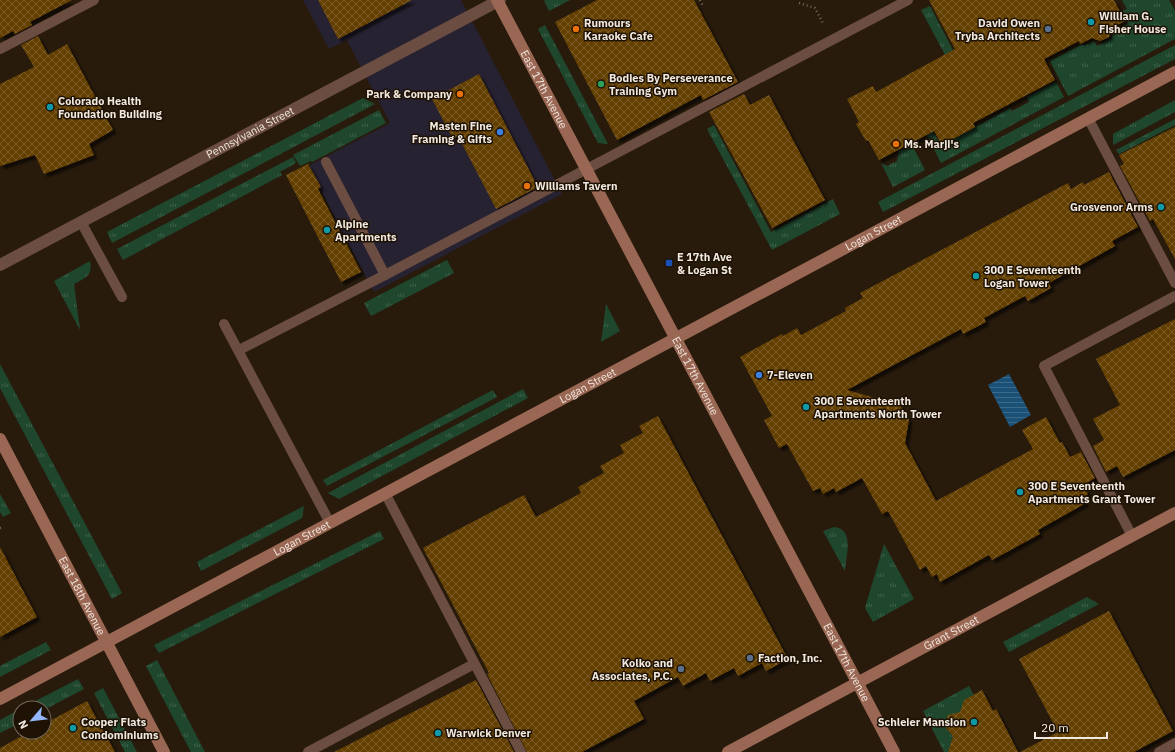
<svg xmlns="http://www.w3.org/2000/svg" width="1175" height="752" font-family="'IBM Plex Sans',sans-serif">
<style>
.commercial{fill:#272232}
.grass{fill:url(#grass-tufts)}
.water{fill:url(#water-rules)}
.building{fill:url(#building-cross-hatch);filter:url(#shadow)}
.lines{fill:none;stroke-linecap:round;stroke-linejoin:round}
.path{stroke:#72675a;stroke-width:2.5;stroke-dasharray:1 3;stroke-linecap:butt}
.lane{stroke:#6c4d41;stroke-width:10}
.street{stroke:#6c4d41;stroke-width:12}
.secondary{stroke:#996753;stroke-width:12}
.culture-dot{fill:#0f9aa8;stroke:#1e1204;stroke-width:1.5}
.food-dot{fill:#e8710a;stroke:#1e1204;stroke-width:1.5}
.service-dot{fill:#5c6f8a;stroke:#1e1204;stroke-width:1.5}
.leisure-dot{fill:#2e9e5b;stroke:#1e1204;stroke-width:1.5}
.shop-dot{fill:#3f7fe0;stroke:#1e1204;stroke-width:1.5}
.transit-dot{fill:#1a4fb4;stroke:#1e1204;stroke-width:1.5}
.labels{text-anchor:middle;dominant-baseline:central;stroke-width:3;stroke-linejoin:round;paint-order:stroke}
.poi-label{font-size:11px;font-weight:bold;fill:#f1e8df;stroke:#1e1204;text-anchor:start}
.street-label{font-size:11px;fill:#f1e8df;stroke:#1e1204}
</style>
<defs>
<pattern id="grass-tufts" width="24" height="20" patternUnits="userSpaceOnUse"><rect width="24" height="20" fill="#1e472e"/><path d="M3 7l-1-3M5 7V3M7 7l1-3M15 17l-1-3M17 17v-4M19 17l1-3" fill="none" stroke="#3f624c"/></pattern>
<pattern id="water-rules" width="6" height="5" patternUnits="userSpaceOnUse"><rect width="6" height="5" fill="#1b5176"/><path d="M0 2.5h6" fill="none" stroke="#3d6a89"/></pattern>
<pattern id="building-cross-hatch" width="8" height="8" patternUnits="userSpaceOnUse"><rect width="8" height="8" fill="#643f05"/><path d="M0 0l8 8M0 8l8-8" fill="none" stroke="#7b5b29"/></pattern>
<filter id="shadow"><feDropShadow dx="3.5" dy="3.5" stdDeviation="1" flood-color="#0009"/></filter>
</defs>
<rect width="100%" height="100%" fill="#281b0c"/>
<path class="commercial" d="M303 0H461L562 194 374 292 308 166 390 123 347 40 329 49Z"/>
<g class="grass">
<path d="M546 0H570L549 11 544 1Z"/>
<path d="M1122 0H1169L1175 11V39L1068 96 1050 61 1080 45H1085L1094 41 1097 46 1111 39 1114 30 1128 23 1122 11 1127 9Z"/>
<path d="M930 6 977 96 970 100 980 119 977 121 955 79 957 77 921 10Z"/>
<path d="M545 25 608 144 598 143 538 29Z"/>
<path d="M1175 45V59L883 212 878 202Z"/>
<path d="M1056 82 1064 97 941 163 917 116 923 113 941 146 1010 108 1012 111 1029 102 1027 97Z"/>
<path d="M363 98 375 104 112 243 107 232Z"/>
<path d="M1175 100V112L1113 145V134Z"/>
<path d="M379 110 386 123 312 162 311 161 300 166 293 155Z"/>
<path d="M1175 119V125L1119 154 1116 150Z"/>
<path d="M714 125 771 232 833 199 840 214 772 250 707 129Z"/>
<path d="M912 145 925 170 893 187 881 163 887 166 897 161 899 151Z"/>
<path d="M293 157 296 163 280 172 282 175 123 260 117 249Z"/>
<path d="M447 260 454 273 371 316 364 303Z"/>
<path d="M90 261C93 276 85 278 74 284L80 330 54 281Z"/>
<path d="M606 304 620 331 601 342Z"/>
<path d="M0 364 122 593 112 599 0 388Z"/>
<path d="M523 389 528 398 339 499 328 493Z"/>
<path d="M493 390 497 397 327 486 323 480Z"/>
<path d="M0 494 11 513 3 517 0 512Z"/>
<path d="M304 506 302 518 201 571 197 562Z"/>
<path d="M834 527C855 529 846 556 845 571L823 531Z"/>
<path d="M380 531 384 539 159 653 154 645Z"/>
<path d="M884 544 914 599 873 622 865 608Z"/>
<path d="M1087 597 1099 604 1009 652 1003 642Z"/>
<path d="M46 642 51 650 0 677V666Z"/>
<path d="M157 660 205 752H191L146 666Z"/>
<path d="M78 679 84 689 44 710V708H22Z"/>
<path d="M969 686 974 695 960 714H951L945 720 946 728 954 734 948 752H944L923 711Z"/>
<path d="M103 688 137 752H125L94 693Z"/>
<path d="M20 709V723L0 733V720Z"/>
</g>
<path class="water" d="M1009 374 1031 415 1010 427 988 385Z"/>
<g class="building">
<path d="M0 0H72L30 22 32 25 15 34 13 31 0 38Z"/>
<path d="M318 0H412L338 39Z"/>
<path d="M597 0H694L738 82 703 100 701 95 617 140 555 22Z"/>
<path d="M929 0H1114L1125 21 1111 28 1109 37 1100 41 1092 38 1080 44 1079 41 1044 59 1055 80 973 123 975 127 942 145 934 131 879 160 868 140 866 141 856 124 859 122 847 99 873 86 876 92 955 49Z"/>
<path d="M38 36 48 55 67 44 113 130 89 144 94 155 44 174 35 155 0 166V84L34 67 21 45Z"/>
<path d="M479 74 538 187 496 209 458 136 453 139 432 99Z"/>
<path d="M744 94 750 105 769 95 825 200 772 228 709 112Z"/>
<path d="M1175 127V259L1153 219 1150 221 1120 166 1124 164 1119 155Z"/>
<path d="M308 164 321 187 318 189 361 272 341 282 286 175Z"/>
<path d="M1109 172 1138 227 1112 241 1115 246 1049 283 1051 288 1028 301 1025 296 984 318 986 322 963 334 961 329 847 390 900 405 909 420 905 443 936 501 1033 449 1022 430 1046 417 1060 443 1062 442 1070 457 1081 452 1095 478 1083 485 1088 494 1083 497 1086 503 1038 530 1040 534 992 560 989 555 940 582 937 574 932 577 926 566 920 570 888 511 882 514 862 478 836 492 834 488 823 494 820 488 813 491 787 444 779 448 764 420 772 416 740 357 782 334 783 336 797 328 801 335 846 311 845 308 863 298 860 293 1068 183 1071 189 1083 182 1084 185Z"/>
<path d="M1175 319V450L1123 477 1117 466 1106 472 1093 446 1104 440 1093 419 1120 405 1096 359Z"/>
<path d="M658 416 788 659 766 671 762 663 738 676 734 668 710 681 706 673 683 686 678 677 634 701 644 719 582 752H527L487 674 489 673 423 548 524 495 536 517 581 493 578 487 604 473 600 466 624 453 620 445 643 433 639 426Z"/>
<path d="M0 547 37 617 0 637Z"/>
<path d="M1109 611 1173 731 1134 752H1020L1058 732 1019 659Z"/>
<path d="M476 680 514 752H334Z"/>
<path d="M982 690 993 711 996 709 1018 752H948L953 736 946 728 945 724 948 715 960 712 964 700Z"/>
<path d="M87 701 115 752H0V748L29 732H44V724Z"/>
</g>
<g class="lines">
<g class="path">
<path d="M700 0 703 6"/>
<path d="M799 3 815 8 824 25"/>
<path d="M0 528 3 527"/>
</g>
<g class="lane">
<path d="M0 49 94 0"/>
<path d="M1088 118 1175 283"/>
<path d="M326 162 385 275 908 0"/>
<path d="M81 222 122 297"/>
<path d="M224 324 330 523"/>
<path d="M239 350 385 275"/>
<path d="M385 493 521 752"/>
<path d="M1132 536 1044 366 1175 296"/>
<path d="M308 752 474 664"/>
<path d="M1159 752 1175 743"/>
</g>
<path class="street" id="s1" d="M0 265 500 0"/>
<g class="secondary">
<path id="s2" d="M497 0 894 752"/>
<path id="s3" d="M0 439 164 752"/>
<path id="s4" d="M0 699 1175 72"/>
<path id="s5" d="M728 752 1175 513"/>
</g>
</g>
<g class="culture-dot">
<circle cx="1091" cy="22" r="4"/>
<circle cx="50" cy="107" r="4"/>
<circle cx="1161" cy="207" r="4"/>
<circle cx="327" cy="230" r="4"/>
<circle cx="976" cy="276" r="4"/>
<circle cx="806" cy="407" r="4"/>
<circle cx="1020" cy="492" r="4"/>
<circle cx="974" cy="722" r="4"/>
<circle cx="73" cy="728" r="4"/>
<circle cx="438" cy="733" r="4"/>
</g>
<g class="food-dot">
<circle cx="576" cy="29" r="4"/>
<circle cx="460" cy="94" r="4"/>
<circle cx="896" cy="144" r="4"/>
<circle cx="527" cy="186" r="4"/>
</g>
<g class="service-dot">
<circle cx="1048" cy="29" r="4"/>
<circle cx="750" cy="658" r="4"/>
<circle cx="681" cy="669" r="4"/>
</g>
<circle class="leisure-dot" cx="601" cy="84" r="4"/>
<g class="shop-dot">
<circle cx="500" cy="132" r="4"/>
<circle cx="759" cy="375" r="4"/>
</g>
<rect class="transit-dot" x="665" y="259" width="8" height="8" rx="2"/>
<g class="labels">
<g class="poi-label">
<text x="1099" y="16">William G.<tspan x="1099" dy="13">Fisher House</tspan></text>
<text x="584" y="23">Rumours<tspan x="584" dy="13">Karaoke Cafe</tspan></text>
<text x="1040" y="23" text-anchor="end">David Owen<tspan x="1040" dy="13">Tryba Architects</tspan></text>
<text x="609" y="78">Bodies By Perseverance<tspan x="609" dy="13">Training Gym</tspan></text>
<text x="452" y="94" text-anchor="end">Park &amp; Company</text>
<text x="58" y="101">Colorado Health<tspan x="58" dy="13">Foundation Building</tspan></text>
<text x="492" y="126" text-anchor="end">Masten Fine<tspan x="492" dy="13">Framing &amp; Gifts</tspan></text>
<text x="904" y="144">Ms. Marji's</text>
<text x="535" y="186">Williams Tavern</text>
<text x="1153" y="207" text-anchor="end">Grosvenor Arms</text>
<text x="335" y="224">Alpine<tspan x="335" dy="13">Apartments</tspan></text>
<text x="677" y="257">E 17th Ave<tspan x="677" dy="13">&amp; Logan St</tspan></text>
<text x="984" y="270">300 E Seventeenth<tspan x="984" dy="13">Logan Tower</tspan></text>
<text x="767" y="375">7-Eleven</text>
<text x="814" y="401">300 E Seventeenth<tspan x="814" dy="13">Apartments North Tower</tspan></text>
<text x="1028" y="486">300 E Seventeenth<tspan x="1028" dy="13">Apartments Grant Tower</tspan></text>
<text x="758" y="658">Faction, Inc.</text>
<text x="673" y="663" text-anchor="end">Kolko and<tspan x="673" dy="13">Associates, P.C.</tspan></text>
<text x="81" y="722">Cooper Flats<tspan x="81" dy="13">Condominiums</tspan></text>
<text x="966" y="722" text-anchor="end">Schleier Mansion</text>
<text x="446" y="733">Warwick Denver</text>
</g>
<g class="street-label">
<text stroke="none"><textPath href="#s2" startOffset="101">East 17th Avenue</textPath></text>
<text stroke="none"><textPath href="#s1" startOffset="283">Pennsylvania Street</textPath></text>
<text stroke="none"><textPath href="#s4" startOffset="990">Logan Street</textPath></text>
<text stroke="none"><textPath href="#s2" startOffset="425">East 17th Avenue</textPath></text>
<text stroke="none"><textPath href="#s4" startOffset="666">Logan Street</textPath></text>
<text stroke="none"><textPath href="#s4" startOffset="342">Logan Street</textPath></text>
<text stroke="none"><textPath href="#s3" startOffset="177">East 18th Avenue</textPath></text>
<text stroke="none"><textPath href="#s5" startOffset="253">Grant Street</textPath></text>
<text stroke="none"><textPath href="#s2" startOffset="749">East 17th Avenue</textPath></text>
</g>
</g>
<g transform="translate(32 720) rotate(242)"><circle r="19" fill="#1e1204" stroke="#72685c"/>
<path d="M0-3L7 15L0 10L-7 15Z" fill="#93b7fd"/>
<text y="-6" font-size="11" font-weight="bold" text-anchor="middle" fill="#f1e8df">N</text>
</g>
<path d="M1035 732v6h72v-6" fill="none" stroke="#f1e8df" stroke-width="2"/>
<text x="1041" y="732" font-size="12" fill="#f1e8df" stroke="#1e1204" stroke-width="3" paint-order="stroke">20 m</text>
</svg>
